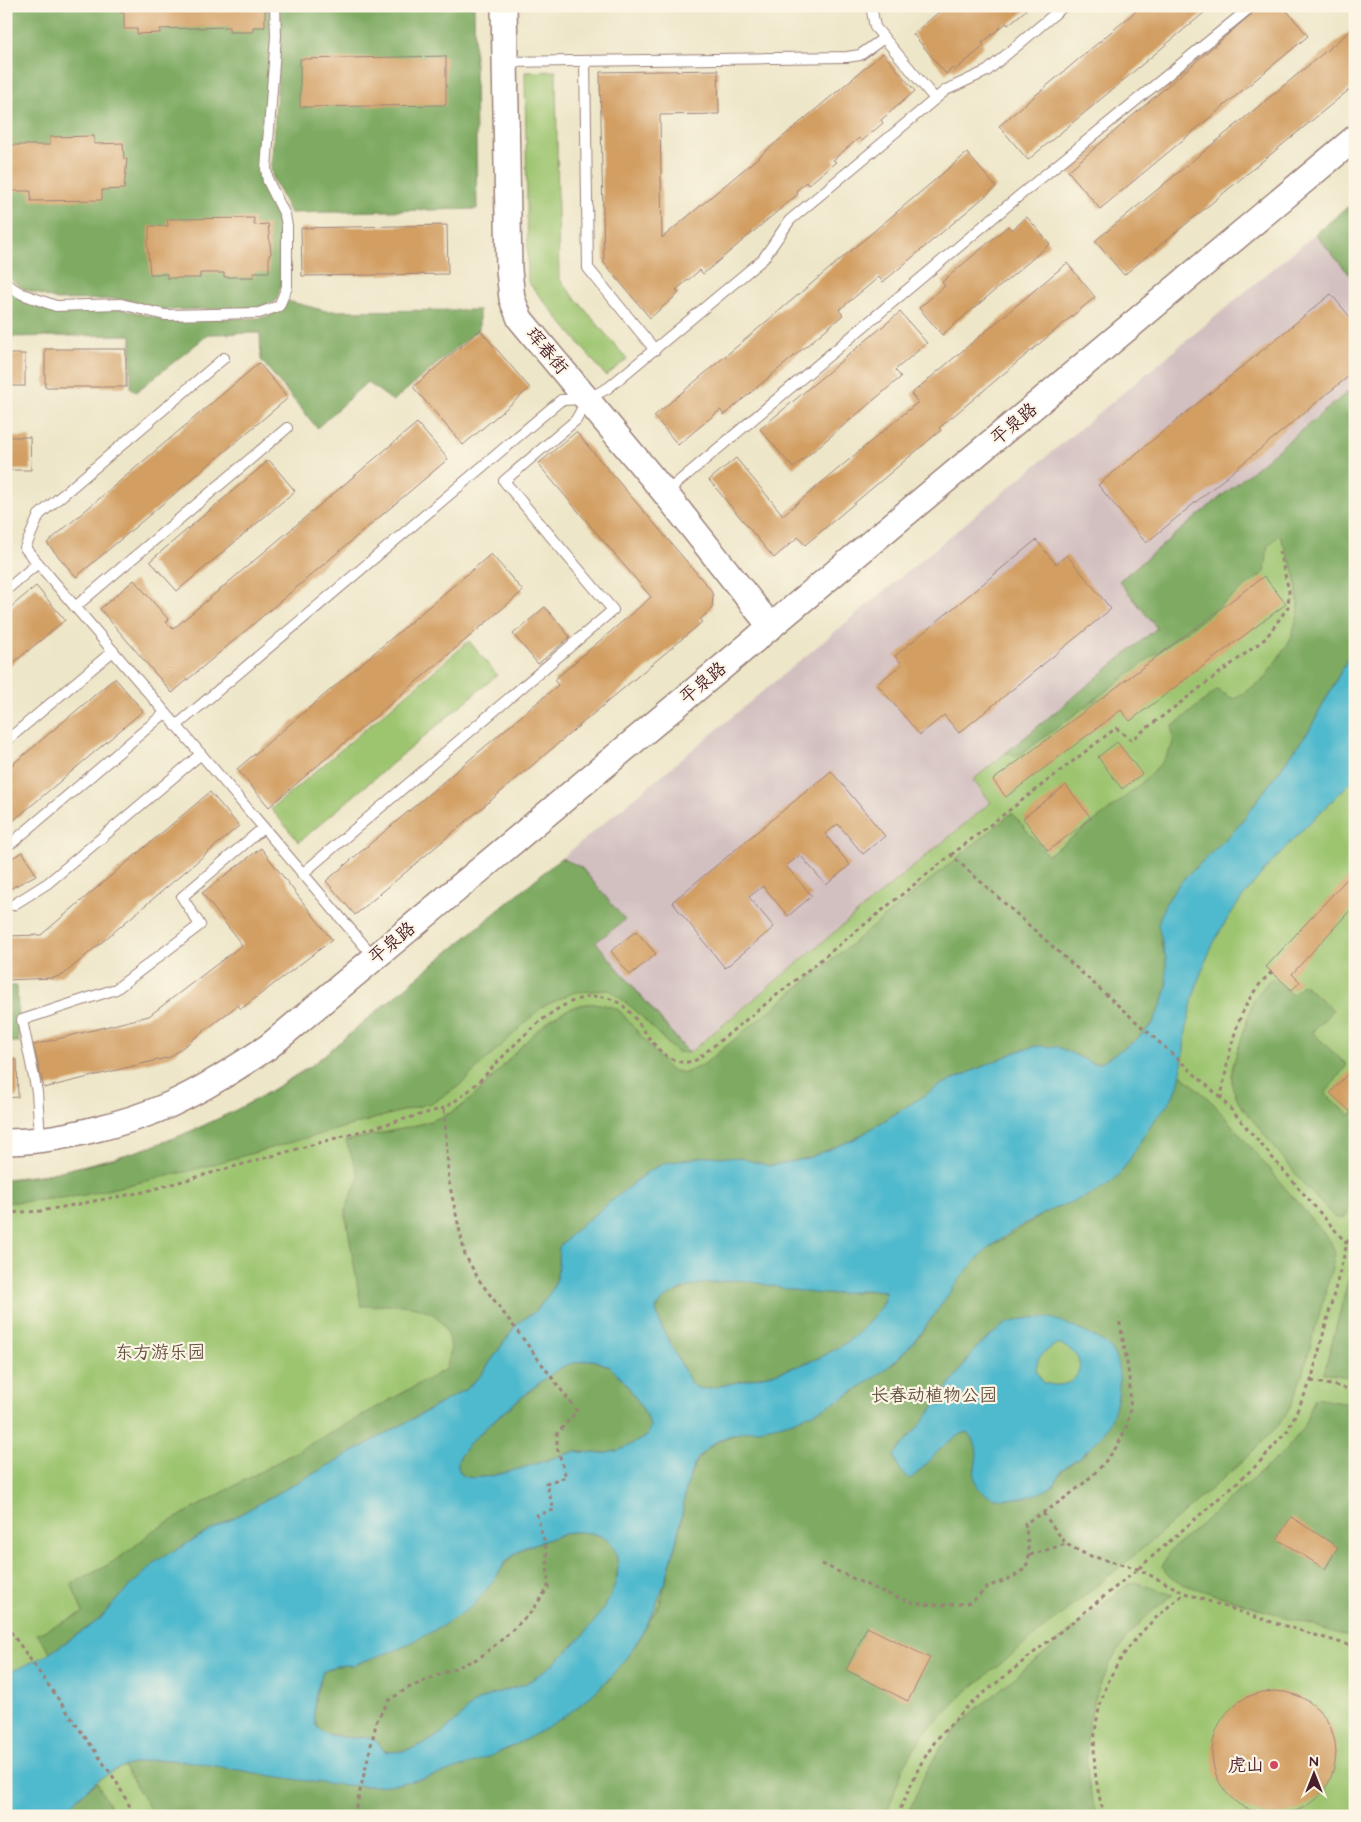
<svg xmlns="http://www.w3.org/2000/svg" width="1361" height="1822" font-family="'Architects Daughter','LXGW WenKai TC',sans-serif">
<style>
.industrial{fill:#d2bfc0}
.green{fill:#9dc570;stroke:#74724e}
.forest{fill:#7eaa62;stroke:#646446;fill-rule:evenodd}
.water{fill:#50b9cd;stroke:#4d6c7c;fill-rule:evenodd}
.building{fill:#d29e62}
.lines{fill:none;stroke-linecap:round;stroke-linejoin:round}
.service-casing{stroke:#9c827a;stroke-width:12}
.tertiary-casing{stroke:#9c827a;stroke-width:28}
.path{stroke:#9c827a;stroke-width:3;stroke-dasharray:4 4;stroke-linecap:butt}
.service{stroke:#fff;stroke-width:10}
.tertiary{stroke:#fff;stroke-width:25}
.poi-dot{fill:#d1495b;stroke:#fcf5e5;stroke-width:2}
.labels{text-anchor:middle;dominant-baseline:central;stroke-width:4.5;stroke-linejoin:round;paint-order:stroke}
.street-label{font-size:18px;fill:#4a1f2b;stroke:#fcf5e5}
.park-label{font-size:18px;fill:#635140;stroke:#fcf5e5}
.poi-label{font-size:18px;fill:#4a1f2b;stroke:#fcf5e5;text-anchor:end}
</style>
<rect width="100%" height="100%" fill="#fcf5e5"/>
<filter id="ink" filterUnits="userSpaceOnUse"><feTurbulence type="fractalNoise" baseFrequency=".02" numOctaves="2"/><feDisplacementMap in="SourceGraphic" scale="10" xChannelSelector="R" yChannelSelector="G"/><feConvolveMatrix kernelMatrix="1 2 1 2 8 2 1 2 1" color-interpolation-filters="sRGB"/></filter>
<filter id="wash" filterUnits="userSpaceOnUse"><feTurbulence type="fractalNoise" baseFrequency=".0096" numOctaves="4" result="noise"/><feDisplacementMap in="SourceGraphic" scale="20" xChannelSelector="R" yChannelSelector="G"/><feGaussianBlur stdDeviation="1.12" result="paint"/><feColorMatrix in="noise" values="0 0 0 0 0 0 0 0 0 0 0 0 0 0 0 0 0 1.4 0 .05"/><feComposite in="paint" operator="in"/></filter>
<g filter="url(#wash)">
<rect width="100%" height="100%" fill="#ede6c8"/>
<path class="industrial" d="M1315 234 1355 281V386L1119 581 1157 628 974 780 992 802 688 1053 540 876Z"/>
<g class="green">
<path d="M556 71 559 279 627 359 606 376 528 282 525 72Z"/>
<path d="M1355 386V1816H6V1179L55 1173 139 1151 180 1137 247 1105 311 1066 540 876 689 1053 991 802 973 780 1157 628 1119 581Z"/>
<path d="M469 641 497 675 299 842 271 809Z"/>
</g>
<g class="forest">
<path d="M6 6H270L271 35 261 169C263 186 273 198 279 215 285 231 285 288 275 302L258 308 166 310 122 299 57 300 24 289 6 276Z"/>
<path d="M280 6H474L477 209 290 213 273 179 271 169 281 36Z"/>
<path d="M1355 201V281L1315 234Z"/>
<path d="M6 290 39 306 55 311 121 309 165 320 259 318C272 316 281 312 288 301L326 311 479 310V329L393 401 367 382 317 428 261 360 260 333 209 334 136 392 131 388V335L6 337Z"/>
<path d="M1355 386V645L1310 729 1271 782 1237 828 1179 884 1164 906 1161 944 1166 958 1167 987 1162 1004 1152 1025 1135 1041 1100 1063H1092L1036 1046 1016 1052 941 1085 855 1139 808 1158 770 1166 740 1158 665 1163 647 1172 573 1232 559 1247 557 1278 552 1290 537 1310 517 1324 481 1375 465 1390 159 1559 121 1595 99 1620 50 1653 37 1634 83 1613 71 1583C102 1570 127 1555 151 1532L446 1369C451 1353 453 1343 445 1328 429 1298 390 1306 361 1306L345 1211 359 1176 346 1141C378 1133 422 1127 450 1113 503 1087 549 976 619 1010L670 1070 685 1073 703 1065 1012 813 1048 855C1076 834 1166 774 1173 742 1174 738 1172 731 1172 727L1217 690 1234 699 1264 679 1291 639 1299 610 1295 575 1280 535 1268 545 1265 572 1018 757 1006 753 1157 628 1119 581Z"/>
<path d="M561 858 581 867 625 920 596 942 688 1053 676 1052 635 1010 610 990 575 992 542 1007 459 1086 434 1102 189 1171 80 1196 6 1203V1179C29 1179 52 1173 74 1168 160 1150 238 1114 311 1066Z"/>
<path d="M1271 978 1292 995 1303 984 1333 1010 1312 1032 1347 1065 1325 1094 1350 1115 1355 1111V1200L1344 1219 1334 1217 1307 1188 1239 1103 1232 1086V1068L1254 999Z"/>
<path d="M6 986H17L19 1042H6Z"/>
<path d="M1180 1073 1213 1103 1331 1242 1335 1253 1332 1268 1303 1373 1291 1406 1278 1426 1244 1460 1142 1549 961 1696 923 1735 903 1768 886 1816H154L124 1766 149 1760H183L364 1786 403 1782 455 1769 510 1748 575 1709 613 1676 638 1641 660 1603 681 1524 686 1489 694 1466 705 1450 723 1439 744 1431 789 1422 824 1407 854 1392 895 1362 920 1335 963 1273 989 1248 1048 1211 1109 1184 1122 1171 1154 1120 1174 1095ZM1078 1329 1106 1429 1084 1454 1062 1470 1053 1486 974 1470C979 1452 980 1446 967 1432L953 1437 940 1449 894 1455 924 1420 977 1347Z"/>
<path d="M1355 1254V1378L1324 1373Z"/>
<path d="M739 1280 855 1293 876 1289 885 1291C885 1303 879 1309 872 1318 834 1366 768 1374 712 1388L701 1389 692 1385 660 1324 656 1309C671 1284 712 1282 739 1280Z"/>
<path d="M593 1360 609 1366 626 1383 647 1416 650 1426 647 1436C634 1443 621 1452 605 1453 593 1454 580 1450 567 1454 550 1458 474 1488 461 1474 458 1470 457 1464 459 1459 464 1441 539 1383 557 1370 568 1363 581 1361 593 1360Z"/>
<path d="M1315 1398 1355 1405V1639L1179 1583 1169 1576 1162 1567 1170 1551 1284 1452 1302 1430Z"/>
<path d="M570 1532C586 1532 606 1532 614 1549 635 1594 564 1659 530 1681 513 1691 489 1691 471 1706 465 1711 461 1718 455 1722 438 1738 408 1756 384 1751 380 1745 376 1738 367 1737 362 1736 357 1738 352 1738 344 1737 328 1736 322 1731 306 1719 317 1687 323 1672L335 1666 352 1665 495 1579C515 1545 535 1544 570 1532Z"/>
<path d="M1137 1583 1173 1595C1101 1644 1068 1733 1097 1816H907L926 1772 942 1746 974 1711 1128 1584Z"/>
<path d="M97 1782 115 1816H62L74 1800Z"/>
</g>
<g class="water">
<path d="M1355 645V778C1305 828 1229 896 1205 963 1197 982 1191 1004 1187 1025 1183 1046 1184 1068 1177 1088 1172 1102 1159 1113 1151 1125 1140 1140 1132 1158 1121 1172 1104 1194 1073 1200 1049 1211 1028 1221 1004 1235 987 1250 958 1275 942 1307 918 1336 901 1358 880 1375 856 1390 836 1403 812 1414 790 1422 762 1431 726 1429 704 1451 684 1472 685 1504 679 1529 663 1603 638 1661 576 1708 525 1747 428 1788 363 1786 320 1785 269 1775 226 1768 194 1762 159 1754 126 1766 101 1774 78 1795 62 1816H6V1674L47 1655 99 1620 121 1595 159 1559 465 1390 481 1375 517 1324 537 1310 552 1290 557 1278 559 1247 573 1232 647 1172 665 1163 708 1156 740 1158 770 1166 808 1158 855 1139 941 1085 1016 1052 1036 1046 1058 1047 1092 1063H1100L1135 1041 1152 1025 1162 1004 1167 987 1166 959 1158 924 1164 906 1179 884 1237 828 1271 782 1310 729ZM739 1280C768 1284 798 1293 827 1294 846 1294 868 1288 885 1291 885 1303 879 1309 872 1318 834 1366 768 1374 712 1388L701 1389 692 1385 660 1324 656 1309C671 1284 712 1282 739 1280ZM593 1360 609 1366 626 1383 647 1416 650 1426 647 1436C634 1443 620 1452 605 1453 593 1454 580 1450 567 1454 550 1458 474 1488 461 1474 458 1470 457 1464 459 1459 464 1441 538 1383 557 1370 568 1363 581 1361 593 1360ZM570 1532C586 1532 606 1532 614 1549 635 1594 564 1659 530 1681 513 1691 489 1691 471 1706 465 1711 461 1718 455 1722 438 1738 408 1756 384 1751 380 1745 376 1738 367 1737 364 1736 359 1738 355 1738 347 1738 333 1736 325 1733 305 1726 317 1686 323 1672L335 1666 352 1665 399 1649 439 1628 473 1606 495 1579 506 1561 525 1547Z"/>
<path d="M1028 1318C1035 1318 1043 1317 1050 1318 1061 1320 1102 1339 1108 1346 1127 1366 1119 1407 1106 1429 1101 1437 1091 1448 1083 1454 1077 1460 1067 1464 1062 1470 1058 1475 1057 1483 1052 1486 1038 1498 999 1504 984 1493 960 1475 991 1456 967 1432 941 1440 931 1464 910 1479 900 1473 897 1466 894 1455L924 1420 977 1347 1005 1324ZM1056 1344C1095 1352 1082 1397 1042 1382L1036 1369 1039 1357Z"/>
</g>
<g id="blocks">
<g class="building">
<path d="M121 6H268V10H265V27H253V32H229V27L160 29V33L137 34V29H124V13H121Z"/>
<path d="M946 6H1026L1024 8 1026 10 1008 25 1006 23 982 43 984 46 954 71 952 68 946 74 913 34Z"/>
<path d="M1142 6H1212L1028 160 999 126Z"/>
<path d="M1261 6H1283L1308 36 1100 209 1068 171Z"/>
<path d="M1355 27V85L1124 275 1095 241Z"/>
<path d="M883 53 915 91 881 120 883 123 862 141 859 138 833 160 836 162 808 185 806 182 796 191 798 194 703 274 700 270 676 290 679 293 650 318 604 263 600 72 718 70 719 114 660 115 662 238Z"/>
<path d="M446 56V105L300 107V59Z"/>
<path d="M94 136V144L123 143 124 159H127L124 189 102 190V200L31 201V191H6V145H50V137Z"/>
<path d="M967 153 996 187 883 282 879 277 839 310 843 315 724 415 720 410 678 445 654 416Z"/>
<path d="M1027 217 1050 244 942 335 919 308 945 286 942 282 1008 226 1012 230Z"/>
<path d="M254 218V225L268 224 271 254 269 255V272H254V277H224V273H200V278H167V274H150L147 241 149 240V226H168L167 219Z"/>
<path d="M447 225 448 274 302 276 301 228Z"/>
<path d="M1067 263 1095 297 939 428 941 430 805 545 798 537 774 558 709 480 736 458 783 515 918 402 911 394Z"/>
<path d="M1331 294 1355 323V371L1146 543 1098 485Z"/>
<path d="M900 312 927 343 895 370 901 377 793 468 760 429Z"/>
<path d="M480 330 530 388 463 445 413 387Z"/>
<rect x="45" y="349" width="81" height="38"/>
<rect x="6" y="354" width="19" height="32"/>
<path d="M259 363 288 398 76 577 47 543Z"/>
<path d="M417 423 448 459 172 693 100 609 134 580 169 620 166 622 173 629Z"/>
<path d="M576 432 711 590 713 596 712 608 700 620 702 622 355 915 326 881 558 685 554 680 651 597 538 464Z"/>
<path d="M6 437H30L31 470H6Z"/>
<path d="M269 460 295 491 177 591 150 561Z"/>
<path d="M1036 540 1056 564 1067 555 1111 609 959 733 944 715 920 735 877 684 902 664 895 656Z"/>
<path d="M491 554 523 591 269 807 237 769Z"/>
<path d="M1264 576 1286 604 1130 721 1121 710 1006 797 993 780Z"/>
<path d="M36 586 65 620 6 669V611Z"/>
<path d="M545 607 570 637 538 664 513 634Z"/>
<path d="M115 678 143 711 6 827V770Z"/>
<path d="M1117 742 1142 774 1122 789 1098 757Z"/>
<path d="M831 771 885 836 863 854 838 824 825 834 850 865 826 885 800 855 786 866 812 896 788 916 763 886 749 897 774 927 725 968 672 902Z"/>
<path d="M1066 785 1091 818 1048 851 1023 818Z"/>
<path d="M210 792 239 826 63 975 53 978 6 980V936L41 935Z"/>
<path d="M261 848 332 940 241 1009 238 1005 170 1057 44 1088 33 1045 149 1016 242 945 202 893Z"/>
<path d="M23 852 36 875 6 891V861Z"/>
<path d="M1355 870V905L1292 974 1300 982 1292 990 1266 967Z"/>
<path d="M636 931 656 954 630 975 611 951Z"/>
<path d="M6 1060H17L18 1097 6 1098Z"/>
<path d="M1355 1066V1105L1350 1111 1330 1093Z"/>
<path d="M1291 1517 1338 1547 1325 1569 1277 1539Z"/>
<path d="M867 1627 930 1658 908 1701 846 1670Z"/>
<circle cx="1274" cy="1753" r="62"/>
</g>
</g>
</g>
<g filter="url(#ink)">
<use href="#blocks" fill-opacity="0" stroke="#9c827a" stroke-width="1"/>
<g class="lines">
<g class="service-casing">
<g id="service">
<path d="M871 6 875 27 935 99"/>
<path d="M585 61 588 268 655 350"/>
<path d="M505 62 847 57 860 55 884 38"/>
<path d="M6 284 22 294 56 306 121 304 165 315 259 313 279 306 287 287V226L285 215 268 181 266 169 276 36 275 6"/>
<path d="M224 358 39 515 25 548 374 957"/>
<path d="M665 493 1019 196 1252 6"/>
<path d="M6 590 38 563"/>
<path d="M75 607 287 428"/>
<path d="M176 726 561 400 587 399 608 388 763 259 790 220 946 90 987 71 1064 6"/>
<path d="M6 741 113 651"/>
<path d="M6 845 13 842 165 713"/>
<path d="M302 874 613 610 504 481 576 420 587 400"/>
<path d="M6 905H13L48 883 201 754"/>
<path d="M40 1138 37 1092 22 1020 116 989 200 925 182 897 263 828"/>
</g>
</g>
<g class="tertiary-casing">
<g id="tertiary">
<path d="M504 6 509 270 512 299 520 319 665 493 771 627"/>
<path d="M6 1142C54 1142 126 1124 169 1105 204 1089 236 1068 268 1047L1355 138"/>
</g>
</g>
<g class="path">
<path d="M951 855 1116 728 1131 740 1266 638 1288 607 1289 591 1279 551"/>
<path d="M1272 972C1236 1002 1229 1054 1221 1098L1347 1244"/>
<path d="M6 1213 41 1211 143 1192 444 1108C451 1103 459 1099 466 1093 502 1064 565 971 619 1003 642 1017 652 1057 681 1062 686 1063 692 1061 696 1060L951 855 1221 1098"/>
<path d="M1311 1381 1355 1390"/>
<path d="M1043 1513 1066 1544 1087 1555 1138 1569 1185 1593 1252 1616 1355 1647"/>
<path d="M1030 1555 1066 1544"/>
<path d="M822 1564C851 1577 881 1593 911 1602 923 1606 955 1605 968 1603 977 1601 983 1588 992 1585 1035 1570 1031 1565 1025 1523 1065 1501 1126 1459 1130 1409 1132 1379 1124 1348 1119 1318"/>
<path d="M6 1625 116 1781 135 1816"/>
<path d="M354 1816 377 1720 389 1700 408 1688 479 1658 505 1637 531 1612 548 1588 547 1552 537 1515 554 1510 546 1483 566 1477 557 1447V1434L577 1411 479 1280 465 1255 449 1182 444 1108"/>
<path d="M897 1816 920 1765 936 1740 969 1705 1138 1569 1258 1464 1288 1430 1311 1381 1347 1244 1355 1225"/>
<path d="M1105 1816C1086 1761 1091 1695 1128 1649 1144 1627 1164 1610 1185 1593"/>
</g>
<use href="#service" class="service"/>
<use href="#tertiary" class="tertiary"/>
</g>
</g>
<circle class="poi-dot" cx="1274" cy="1765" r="5"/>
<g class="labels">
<g class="street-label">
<text transform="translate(547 351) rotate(50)">珲春街</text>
<text transform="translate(1014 424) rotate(-40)">平泉路</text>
<text transform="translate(703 683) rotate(-40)">平泉路</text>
<text transform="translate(392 943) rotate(-40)">平泉路</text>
</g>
<g class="park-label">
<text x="160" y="1352">东方游乐园</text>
<text x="934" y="1395">长春动植物公园</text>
</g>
<g class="poi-label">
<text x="1264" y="1765">虎山</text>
</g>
</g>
<rect width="1361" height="1822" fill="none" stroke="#fcf5e5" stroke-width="25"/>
<g transform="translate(1314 1774)" stroke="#fcf5e5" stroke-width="4" paint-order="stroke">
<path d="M0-4L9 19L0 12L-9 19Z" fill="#4a1f2b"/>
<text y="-8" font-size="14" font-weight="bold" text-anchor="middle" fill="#4a1f2b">N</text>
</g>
</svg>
